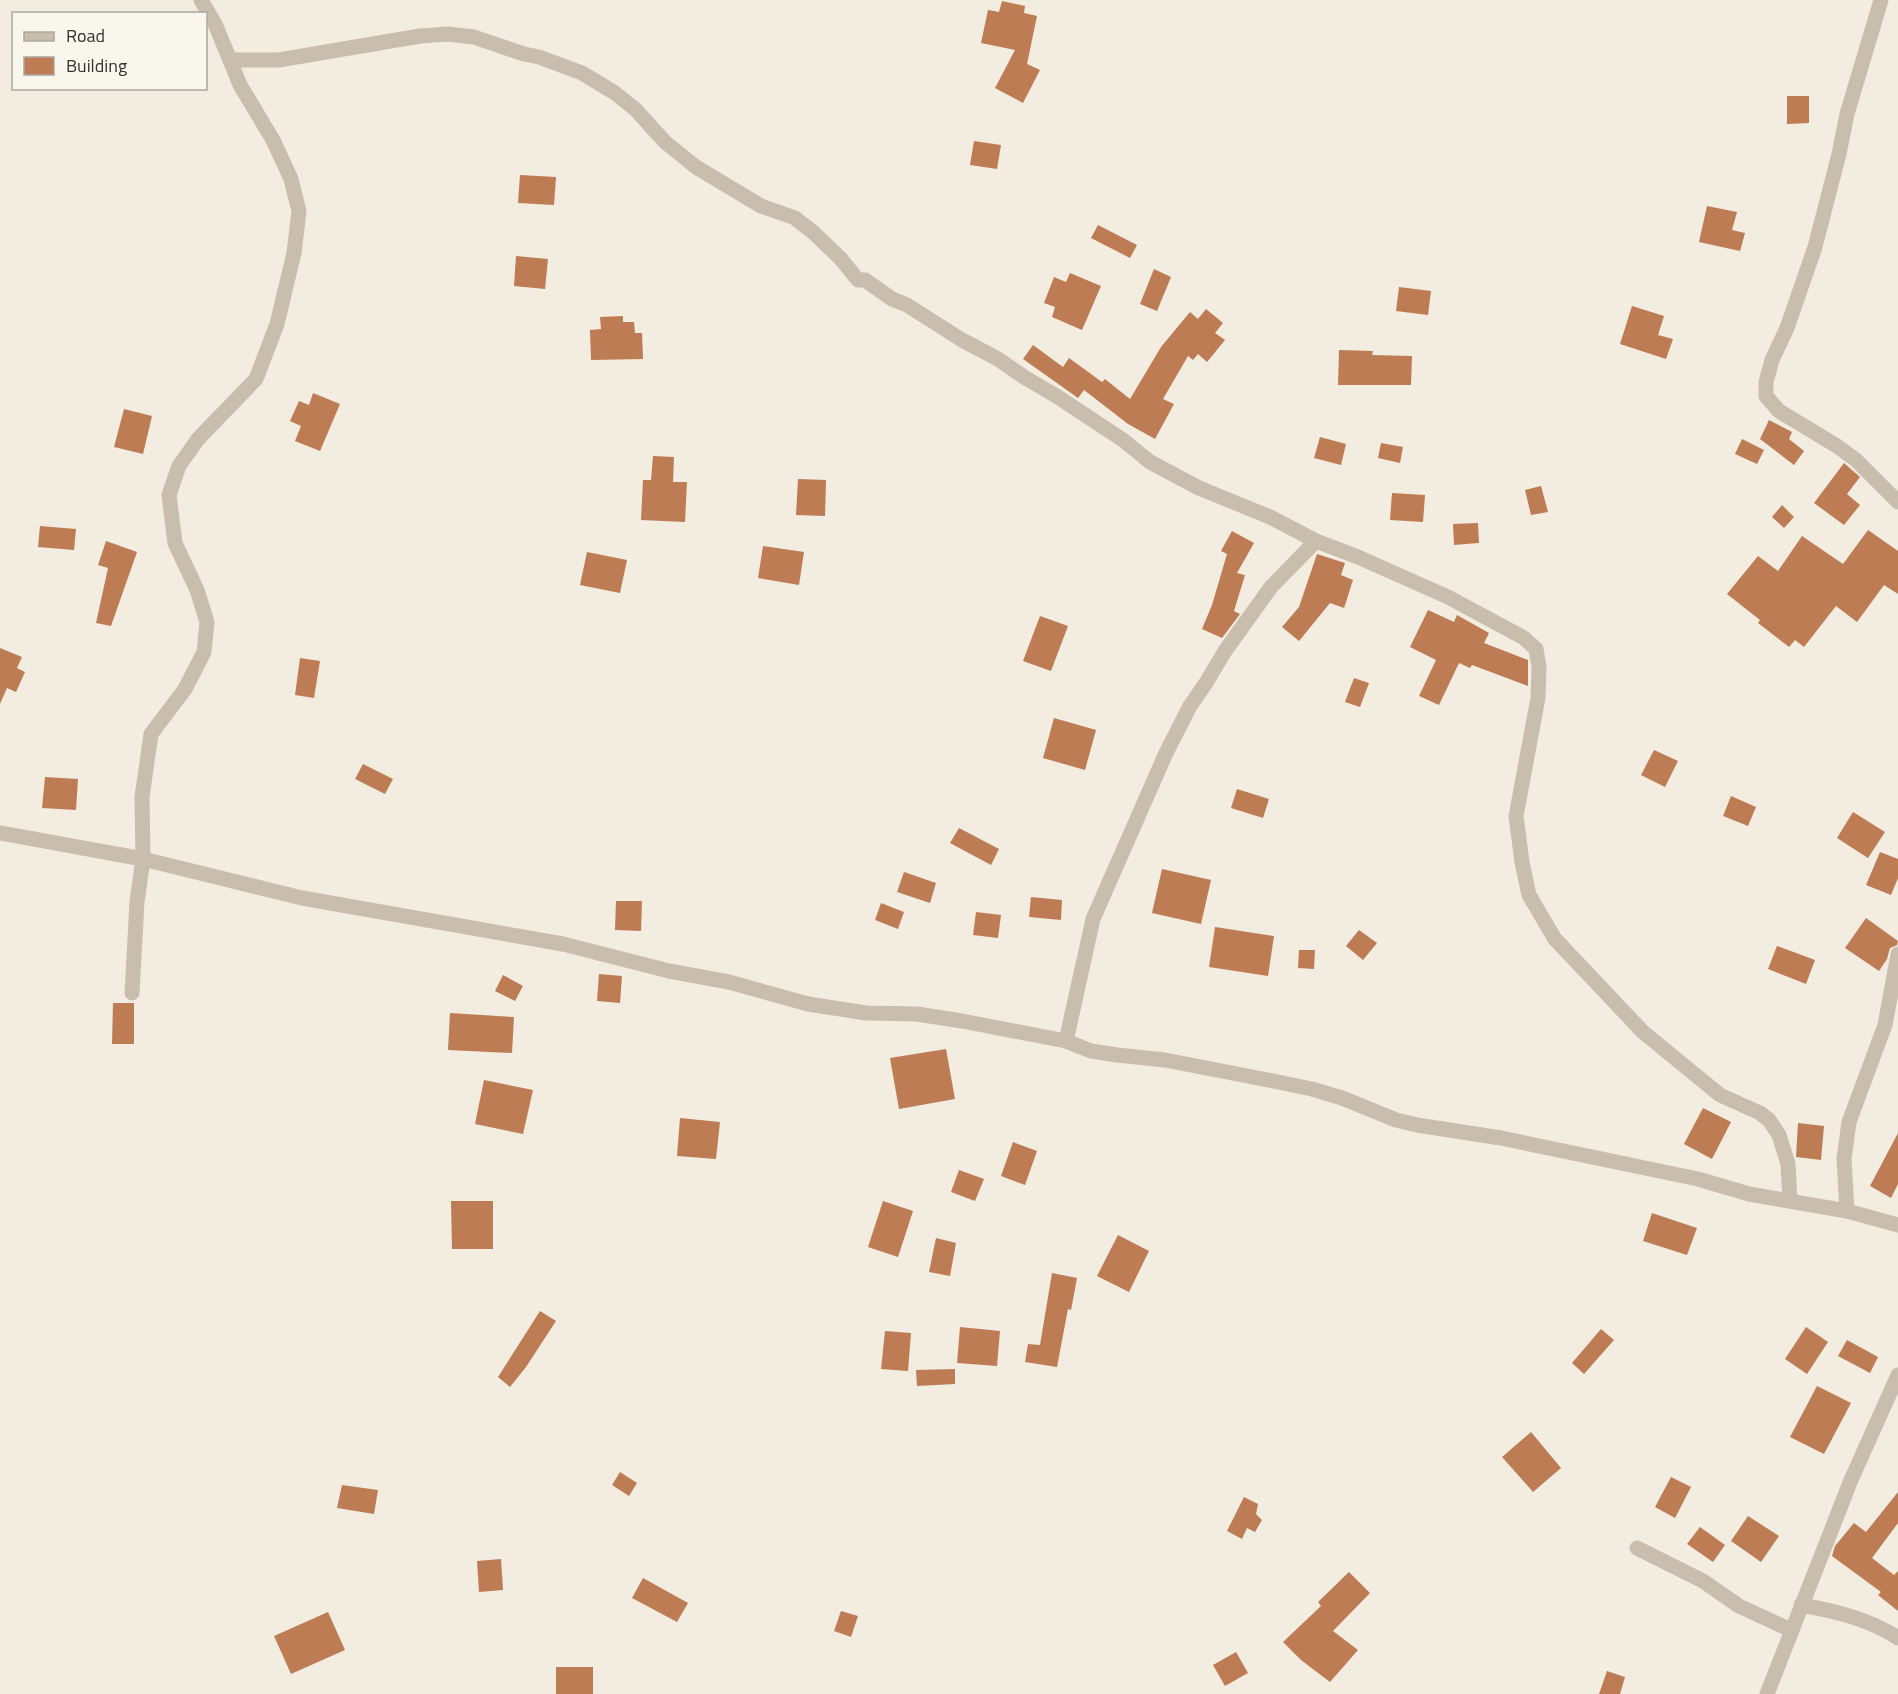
<svg xmlns="http://www.w3.org/2000/svg" width="1898" height="1694" font-family="'Titillium Web',sans-serif">
<style>
.building{fill:#bd7c54}
.lines{fill:none;stroke-linecap:round;stroke-linejoin:round}
.street{stroke:#c9beae;stroke-width:15}
</style>
<rect width="100%" height="100%" fill="#f2ece1"/>
<g class="building">
<path d="M1002 1 1025 6 1024 13 1037 16 1027 64 1040 70 1023 103 995 88 1015 50 981 43 988 10 999 12Z"/>
<path d="M1787 96H1809V123L1787 124Z"/>
<path d="M974 141 1001 145 997 169 970 165Z"/>
<path d="M520 175 556 177 554 205 518 203Z"/>
<path d="M1707 206 1737 212 1732 230 1745 233 1740 251 1699 242Z"/>
<path d="M1098 225 1137 245 1130 258 1091 238Z"/>
<path d="M516 256 548 259 545 289 514 286Z"/>
<path d="M1154 269 1171 277 1157 311 1140 304Z"/>
<path d="M1070 273 1101 286 1082 330 1052 317 1055 307 1044 303 1054 277 1066 282Z"/>
<path d="M1399 287 1431 291 1428 315 1396 311Z"/>
<path d="M1632 306 1664 316 1658 335 1673 339 1666 359 1620 344Z"/>
<path d="M1206 309 1223 323 1215 333 1225 340 1207 362 1198 354 1193 360 1188 356 1163 399 1174 404 1155 439 1128 424 1084 390 1078 398 1023 359 1033 345 1063 367 1069 358 1102 382 1105 379 1130 399 1161 347 1190 312 1198 319Z"/>
<path d="M623 316V322H634L635 333H642L643 359 591 360 590 330 601 329 600 317Z"/>
<path d="M1339 350 1373 351 1372 355 1412 356 1411 385H1338Z"/>
<path d="M313 393 340 404 320 451 295 441 301 426 290 421 299 401 309 405Z"/>
<path d="M124 409 152 416 143 454 114 447Z"/>
<path d="M1769 420 1792 432 1789 439 1804 451 1794 465 1760 439Z"/>
<path d="M1320 437 1346 444 1341 465 1314 458Z"/>
<path d="M1742 439 1764 450 1757 464 1735 454Z"/>
<path d="M1381 443 1403 447 1400 463 1378 458Z"/>
<path d="M653 456 674 457 673 482H687L685 522 641 520 643 480H651Z"/>
<path d="M1844 463 1860 477 1847 494 1860 505 1844 525 1814 503Z"/>
<path d="M798 479 826 480 825 516 796 515Z"/>
<path d="M1541 486 1548 512 1531 515 1525 490Z"/>
<path d="M1392 493 1425 495 1423 522 1390 520Z"/>
<path d="M1782 505 1794 517 1784 528 1772 517Z"/>
<path d="M1478 523 1479 543 1454 545 1453 524Z"/>
<path d="M40 526 76 529 74 550 38 547Z"/>
<path d="M1868 530 1898 551V594L1884 585 1857 622 1836 606 1804 647 1795 640 1789 647 1758 623 1760 620 1727 594 1758 556 1778 571 1802 536 1843 564Z"/>
<path d="M1232 531 1254 543 1237 573 1245 575 1234 611 1240 614 1222 638 1202 629 1212 605 1227 554 1221 551Z"/>
<path d="M106 541 137 552 111 626 96 623 108 568 98 565Z"/>
<path d="M763 546 804 552 799 585 758 578Z"/>
<path d="M587 552 627 560 620 593 580 585Z"/>
<path d="M1317 554 1345 563 1341 575 1353 580 1344 608 1330 603 1299 641 1282 627 1299 607Z"/>
<path d="M1428 610 1454 622 1457 615 1489 633 1484 643 1528 660V686L1472 665 1470 668 1459 663 1439 705 1419 696 1436 660 1410 647Z"/>
<path d="M1040 616 1068 626 1051 671 1023 661Z"/>
<path d="M0 648 22 657 17 668 25 672 16 692 7 688 0 704Z"/>
<path d="M300 658 320 661 314 698 295 695Z"/>
<path d="M1354 678 1369 683 1360 707 1345 702Z"/>
<path d="M1054 718 1096 730 1085 770 1043 758Z"/>
<path d="M1654 750 1678 761 1665 787 1641 775Z"/>
<path d="M363 764 393 779 385 794 355 779Z"/>
<path d="M45 777 78 779 76 810 42 808Z"/>
<path d="M1237 789 1269 799 1263 818 1231 808Z"/>
<path d="M1731 796 1756 807 1748 826 1723 816Z"/>
<path d="M1853 812 1885 832 1868 858 1837 838Z"/>
<path d="M959 828 999 849 991 865 950 843Z"/>
<path d="M1880 852 1898 859V878L1891 895 1866 885Z"/>
<path d="M1162 869 1211 880 1201 924 1152 913Z"/>
<path d="M904 872 936 883 930 903 897 892Z"/>
<path d="M1031 897 1062 900 1061 920 1029 917Z"/>
<path d="M616 901H642L641 931 615 930Z"/>
<path d="M881 903 904 912 898 929 875 920Z"/>
<path d="M976 912 1001 915 998 938 973 935Z"/>
<path d="M1866 918 1898 941 1897 945 1890 948 1887 959 1879 971 1845 948Z"/>
<path d="M1215 927 1274 936 1268 976 1209 967Z"/>
<path d="M1359 930 1377 943 1363 960 1346 946Z"/>
<path d="M1777 946 1815 960 1806 984 1768 969Z"/>
<path d="M1299 950H1315L1314 969 1298 968Z"/>
<path d="M599 974 622 976 620 1003 597 1001Z"/>
<path d="M503 975 523 986 515 1001 495 991Z"/>
<path d="M113 1003H134V1044H112Z"/>
<path d="M450 1013 514 1017 512 1053 448 1050Z"/>
<path d="M946 1049 955 1099 899 1109 890 1058Z"/>
<path d="M484 1080 533 1090 523 1134 475 1124Z"/>
<path d="M1703 1108 1731 1122 1712 1159 1684 1144Z"/>
<path d="M680 1118 720 1122 716 1159 677 1156Z"/>
<path d="M1798 1123 1824 1126 1821 1160 1796 1157Z"/>
<path d="M1898 1133V1184L1891 1198 1870 1186Z"/>
<path d="M1013 1142 1037 1151 1025 1185 1001 1176Z"/>
<path d="M959 1170 984 1179 975 1201 951 1192Z"/>
<path d="M451 1201H493V1249H452Z"/>
<path d="M883 1201 913 1211 898 1257 868 1247Z"/>
<path d="M1652 1213 1697 1228 1687 1255 1643 1241Z"/>
<path d="M1118 1235 1149 1251 1129 1292 1097 1276Z"/>
<path d="M936 1238 956 1243 950 1276 929 1272Z"/>
<path d="M1052 1273 1077 1278 1071 1310 1068 1309 1057 1367 1025 1362 1028 1344 1040 1345Z"/>
<path d="M540 1311 556 1321 526 1367 510 1387 498 1377Z"/>
<path d="M960 1327 1000 1331 997 1366 957 1363Z"/>
<path d="M1806 1327 1828 1342 1807 1374 1785 1359Z"/>
<path d="M1601 1329 1614 1340 1584 1374 1572 1363Z"/>
<path d="M885 1331 911 1333 908 1371 881 1369Z"/>
<path d="M1847 1340 1878 1357 1870 1373 1838 1356Z"/>
<path d="M955 1369V1384L917 1386 916 1370Z"/>
<path d="M1817 1386 1851 1403 1824 1454 1790 1437Z"/>
<path d="M1531 1432 1561 1468 1533 1492 1502 1457Z"/>
<path d="M620 1472 637 1483 629 1496 612 1485Z"/>
<path d="M1671 1477 1691 1487 1675 1518 1655 1507Z"/>
<path d="M342 1485 378 1490 374 1514 337 1508Z"/>
<path d="M1898 1492V1523L1872 1558 1894 1575 1898 1571V1611L1878 1595 1881 1592 1832 1556 1835 1546 1854 1523 1866 1532Z"/>
<path d="M1244 1497 1258 1504 1256 1514 1262 1520 1255 1532 1247 1528 1242 1539 1227 1531Z"/>
<path d="M1748 1516 1779 1536 1761 1562 1731 1541Z"/>
<path d="M1700 1527 1725 1545 1713 1562 1687 1544Z"/>
<path d="M501 1559 503 1590 479 1592 477 1561Z"/>
<path d="M1349 1572 1370 1593 1333 1631 1358 1650 1330 1682 1301 1660 1283 1642 1321 1606 1318 1602Z"/>
<path d="M643 1578 688 1603 677 1622 632 1598Z"/>
<path d="M841 1611 858 1616 851 1637 834 1631Z"/>
<path d="M328 1612 345 1650 291 1674 274 1636Z"/>
<path d="M1236 1652 1248 1673 1225 1686 1213 1665Z"/>
<rect x="556" y="1667" width="37" height="27"/>
<path d="M1607 1671 1625 1677 1620 1694H1599Z"/>
</g>
<g class="lines">
<g class="street">
<path d="M201 0 215 24 230 60H279L420 36 448 34 474 37 524 54 539 57 582 73 615 93 636 110 665 142 696 167 761 206 795 218 814 233 841 259 858 280H865L892 299 907 305 962 340 998 359 1024 377 1058 397 1123 440 1150 462 1199 488 1270 517 1316 541 1358 557 1448 597 1524 638 1536 649 1539 667 1538 698 1516 816 1522 862 1529 895 1555 939 1643 1032 1720 1095 1760 1113 1769 1120 1779 1135 1788 1164 1790 1201"/>
<path d="M1881 0 1847 114 1839 154 1815 247 1787 328 1772 360 1766 382V396L1779 411 1837 446 1856 460 1898 502"/>
<path d="M0 833 143 859 302 898 563 944 669 971 729 982 808 1004 866 1013 917 1014 962 1021 1066 1041 1091 1051 1117 1055 1165 1060 1273 1081 1312 1089 1342 1098 1396 1120 1417 1125 1501 1138 1698 1179 1749 1194 1847 1211 1898 1225"/>
<path d="M132 993 137 902 143 859 142 797 151 734 185 689 204 652 207 622 197 590 175 543 169 495 179 466 198 439 256 379 277 324 294 253 299 211 291 179 273 140 240 85 230 60"/>
<path d="M1066 1041 1093 919 1166 753 1190 706 1206 683 1225 651 1271 587 1316 541"/>
<path d="M1847 1211 1844 1159 1849 1122 1885 1025 1898 954"/>
<path d="M1637 1548 1703 1581 1739 1606 1791 1630"/>
<path d="M1801 1605C1835 1611 1869 1619 1898 1638"/>
<path d="M1767 1694 1851 1480 1898 1375"/>
</g>
</g>
<rect x="12" y="12" width="195" height="78" fill="#f9f6ee" stroke="#aca7a0" stroke-width="1.5"/>
<rect x="24" y="32" width="30" height="9" fill="#c9beae" stroke="#aca7a0" stroke-width="1.5"/>
<text x="66" y="42" font-size="18" fill="#38312b">Road</text>
<rect x="24" y="57" width="30" height="18" fill="#bd7c54" stroke="#aca7a0" stroke-width="1.5"/>
<text x="66" y="72" font-size="18" fill="#38312b">Building</text>
</svg>
